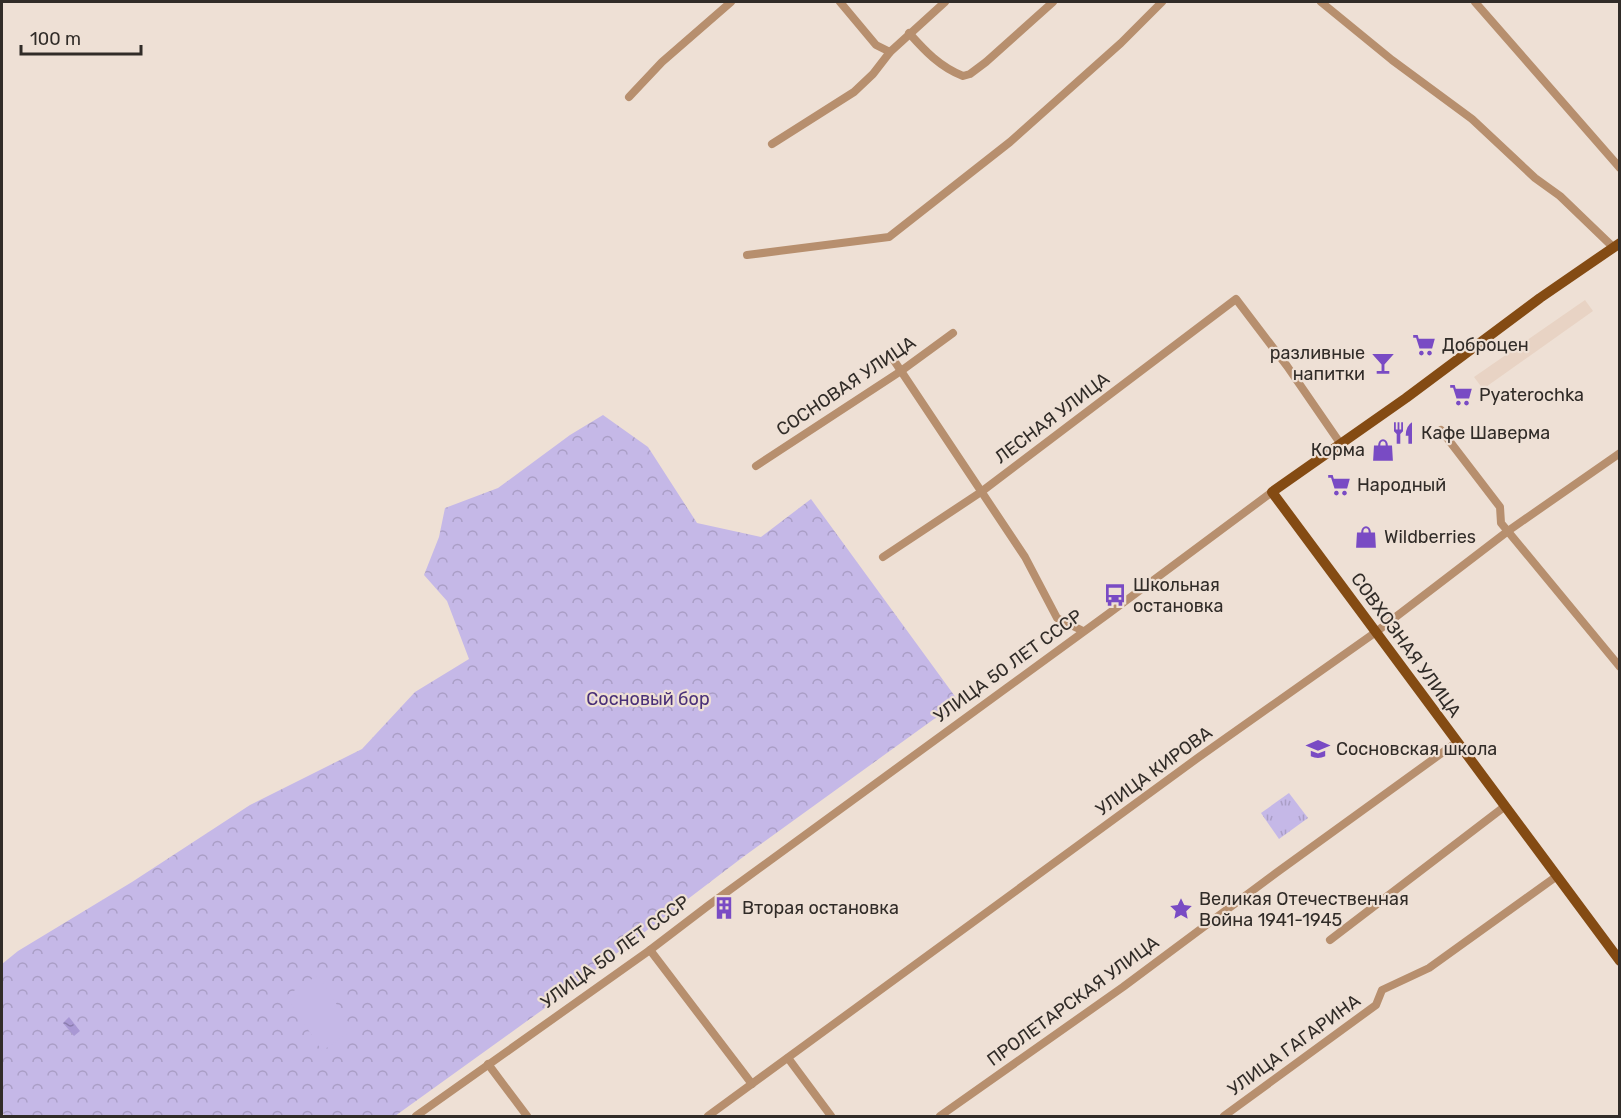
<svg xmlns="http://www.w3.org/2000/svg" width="1621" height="1118" font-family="Rubik,sans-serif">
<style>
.built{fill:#e8d3c4}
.grass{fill:url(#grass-tufts)}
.forest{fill:url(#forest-crowns)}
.pitch{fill:#c5b8e7}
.water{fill:url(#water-ripples)}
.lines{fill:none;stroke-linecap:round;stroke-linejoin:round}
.minor{stroke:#b78f6e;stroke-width:8}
.major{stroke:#844b13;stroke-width:10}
.labels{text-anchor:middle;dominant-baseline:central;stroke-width:4.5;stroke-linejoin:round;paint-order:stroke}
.poi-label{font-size:18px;fill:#312c28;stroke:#eee0d5;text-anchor:start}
.street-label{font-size:18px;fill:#312c28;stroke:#eee0d5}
.park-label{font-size:18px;fill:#4a3078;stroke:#eee0d5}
</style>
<defs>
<pattern id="grass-tufts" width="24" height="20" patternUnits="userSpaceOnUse" patternTransform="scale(1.5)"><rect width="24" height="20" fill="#c5b8e7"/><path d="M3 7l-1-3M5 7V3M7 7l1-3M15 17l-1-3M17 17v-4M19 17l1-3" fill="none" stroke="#aa9ec6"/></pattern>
<pattern id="forest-crowns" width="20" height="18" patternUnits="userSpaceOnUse" patternTransform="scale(1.5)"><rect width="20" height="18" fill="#c5b8e7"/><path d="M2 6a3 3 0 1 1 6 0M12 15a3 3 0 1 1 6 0" fill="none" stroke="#aa9ec6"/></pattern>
<pattern id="water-ripples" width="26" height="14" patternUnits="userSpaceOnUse" patternTransform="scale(1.5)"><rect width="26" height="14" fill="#a998d4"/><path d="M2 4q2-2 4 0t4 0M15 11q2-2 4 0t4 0" fill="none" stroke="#8a7cac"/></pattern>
</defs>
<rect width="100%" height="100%" fill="#eee0d5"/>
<path class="built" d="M1585 300 1593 311 1483 389 1474 377Z"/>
<path class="grass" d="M1289 793 1308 818 1279 839 1261 813Z"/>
<path class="forest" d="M603 415 648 447 697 523 761 537 811 499 962 706 934 719 743 857 545 1008 395 1116H5L2 1112V964L18 951 132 882 250 805 362 749 415 692 469 659 447 601 424 575 439 537 445 508 498 488 570 435Z"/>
<path class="pitch" d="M318 975 353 1030 322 1051 286 996Z"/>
<path class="water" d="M69 1017 80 1031 74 1036 63 1023Z"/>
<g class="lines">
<g class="minor">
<path d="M840 2 876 45 890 52"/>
<path d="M1321 2 1392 60 1472 119 1535 178 1560 196 1613 247"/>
<path d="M1475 2 1620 168"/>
<path d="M909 33C925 51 940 67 963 76L970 74 986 62 1053 2"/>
<path d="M629 97 662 62 731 2"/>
<path d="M772 144 854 92 873 74 890 52 945 2"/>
<path d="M747 255 889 237 1010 142 1121 43 1162 2"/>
<path d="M889 353 1025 557 1057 618 1083 631"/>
<path d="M1441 430 1500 507 1501 523 1620 667"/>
<path d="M756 466 901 371 953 333"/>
<path d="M883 557 981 492 1236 299 1287 366 1340 443"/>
<path d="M1330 940 1504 807"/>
<path d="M650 950 752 1084"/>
<path d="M788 1058 831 1116"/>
<path d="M488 1064 527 1116"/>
<path d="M416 1116 650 950 709 905 1108 614 1272 492"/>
<path d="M708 1116 1199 757 1376 632 1508 531 1620 453"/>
<path d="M940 1116 1123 987 1276 873 1457 742"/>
<path d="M1224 1116 1376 1005 1382 990 1429 968 1557 876"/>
</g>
<path class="major" d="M1620 243 1540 298 1406 398 1272 492 1620 961"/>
</g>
<defs>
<g id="supermarket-bare" transform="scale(1.8)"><path d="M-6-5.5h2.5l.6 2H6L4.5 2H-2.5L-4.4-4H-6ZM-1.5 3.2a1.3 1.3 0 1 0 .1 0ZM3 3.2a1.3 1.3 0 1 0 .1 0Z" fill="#794bc4" stroke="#eee0d5" stroke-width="2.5" paint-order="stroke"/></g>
<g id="bar-bare" transform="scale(1.8)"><path d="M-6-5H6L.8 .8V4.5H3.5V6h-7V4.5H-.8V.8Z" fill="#794bc4" stroke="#eee0d5" stroke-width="2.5" paint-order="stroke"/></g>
<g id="restaurant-bare" transform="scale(1.8)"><path d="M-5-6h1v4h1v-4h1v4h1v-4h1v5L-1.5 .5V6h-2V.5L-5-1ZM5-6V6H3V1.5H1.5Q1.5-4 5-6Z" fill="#794bc4" stroke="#eee0d5" stroke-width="2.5" paint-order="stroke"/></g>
<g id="shop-bare" transform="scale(1.8)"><path d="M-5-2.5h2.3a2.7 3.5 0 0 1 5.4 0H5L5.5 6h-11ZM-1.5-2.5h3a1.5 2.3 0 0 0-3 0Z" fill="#794bc4" stroke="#eee0d5" stroke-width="2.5" paint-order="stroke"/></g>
<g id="bus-bare" transform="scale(1.8)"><path d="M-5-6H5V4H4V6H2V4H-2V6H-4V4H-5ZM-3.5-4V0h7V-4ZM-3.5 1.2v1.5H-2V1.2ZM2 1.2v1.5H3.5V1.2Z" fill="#794bc4" stroke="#eee0d5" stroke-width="2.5" paint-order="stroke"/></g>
<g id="school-bare" transform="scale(1.8)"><path d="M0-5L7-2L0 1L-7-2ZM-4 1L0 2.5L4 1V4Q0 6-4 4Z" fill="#794bc4" stroke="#eee0d5" stroke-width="2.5" paint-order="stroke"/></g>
<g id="building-bare" transform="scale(1.8)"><path d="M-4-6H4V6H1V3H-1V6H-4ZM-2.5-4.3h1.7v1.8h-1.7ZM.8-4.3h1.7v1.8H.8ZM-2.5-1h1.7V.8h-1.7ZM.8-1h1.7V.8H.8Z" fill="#794bc4" stroke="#eee0d5" stroke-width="2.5" paint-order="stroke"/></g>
<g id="sight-bare" transform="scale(1.8)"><path d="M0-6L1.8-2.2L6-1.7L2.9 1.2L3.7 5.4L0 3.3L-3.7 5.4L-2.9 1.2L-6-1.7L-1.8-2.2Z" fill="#794bc4" stroke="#eee0d5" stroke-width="2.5" paint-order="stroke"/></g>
</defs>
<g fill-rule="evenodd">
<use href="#supermarket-bare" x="1424" y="345"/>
<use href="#bar-bare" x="1383" y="363"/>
<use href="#supermarket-bare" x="1461" y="395"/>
<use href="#restaurant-bare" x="1403" y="433"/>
<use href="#shop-bare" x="1383" y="450"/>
<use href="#supermarket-bare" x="1339" y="485"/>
<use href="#shop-bare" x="1366" y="537"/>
<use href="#bus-bare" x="1115" y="595"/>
<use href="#school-bare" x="1318" y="749"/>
<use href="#building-bare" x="724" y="908"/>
<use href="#sight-bare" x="1181" y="909"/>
</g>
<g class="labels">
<g class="poi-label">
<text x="1442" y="345">Доброцен</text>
<text x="1365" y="353" text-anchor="end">разливные<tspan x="1365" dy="21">напитки</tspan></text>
<text x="1479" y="395">Pyaterochka</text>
<text x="1421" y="433">Кафе Шаверма</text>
<text x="1365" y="450" text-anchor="end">Корма</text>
<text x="1357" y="485">Народный</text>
<text x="1384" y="537">Wildberries</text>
<text x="1133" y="585">Школьная<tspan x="1133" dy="21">остановка</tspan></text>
<text x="1336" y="749">Сосновская школа</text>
<text x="1199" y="899">Великая Отечественная<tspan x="1199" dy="21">Война 1941-1945</tspan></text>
<text x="742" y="908">Вторая остановка</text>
</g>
<g class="street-label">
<text transform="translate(846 386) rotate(-34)">СОСНОВАЯ УЛИЦА</text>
<text transform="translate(1052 418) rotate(-37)">ЛЕСНАЯ УЛИЦА</text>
<text transform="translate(1406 645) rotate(54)">СОВХОЗНАЯ УЛИЦА</text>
<text transform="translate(1008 666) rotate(-36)">УЛИЦА 50 ЛЕТ СССР</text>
<text transform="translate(1154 771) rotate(-36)">УЛИЦА КИРОВА</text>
<text transform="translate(615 952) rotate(-36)">УЛИЦА 50 ЛЕТ СССР</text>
<text transform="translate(1073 1001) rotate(-36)">ПРОЛЕТАРСКАЯ УЛИЦА</text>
<text transform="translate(1294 1045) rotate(-36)">УЛИЦА ГАГАРИНА</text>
</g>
<g class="park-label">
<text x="648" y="699">Сосновый бор</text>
</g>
</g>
<rect width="1621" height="1118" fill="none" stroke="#312c28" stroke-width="6"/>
<path d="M21 45v9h120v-9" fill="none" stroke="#312c28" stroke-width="3"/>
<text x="30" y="45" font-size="18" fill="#312c28" stroke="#eee0d5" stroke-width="4.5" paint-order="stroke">100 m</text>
</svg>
